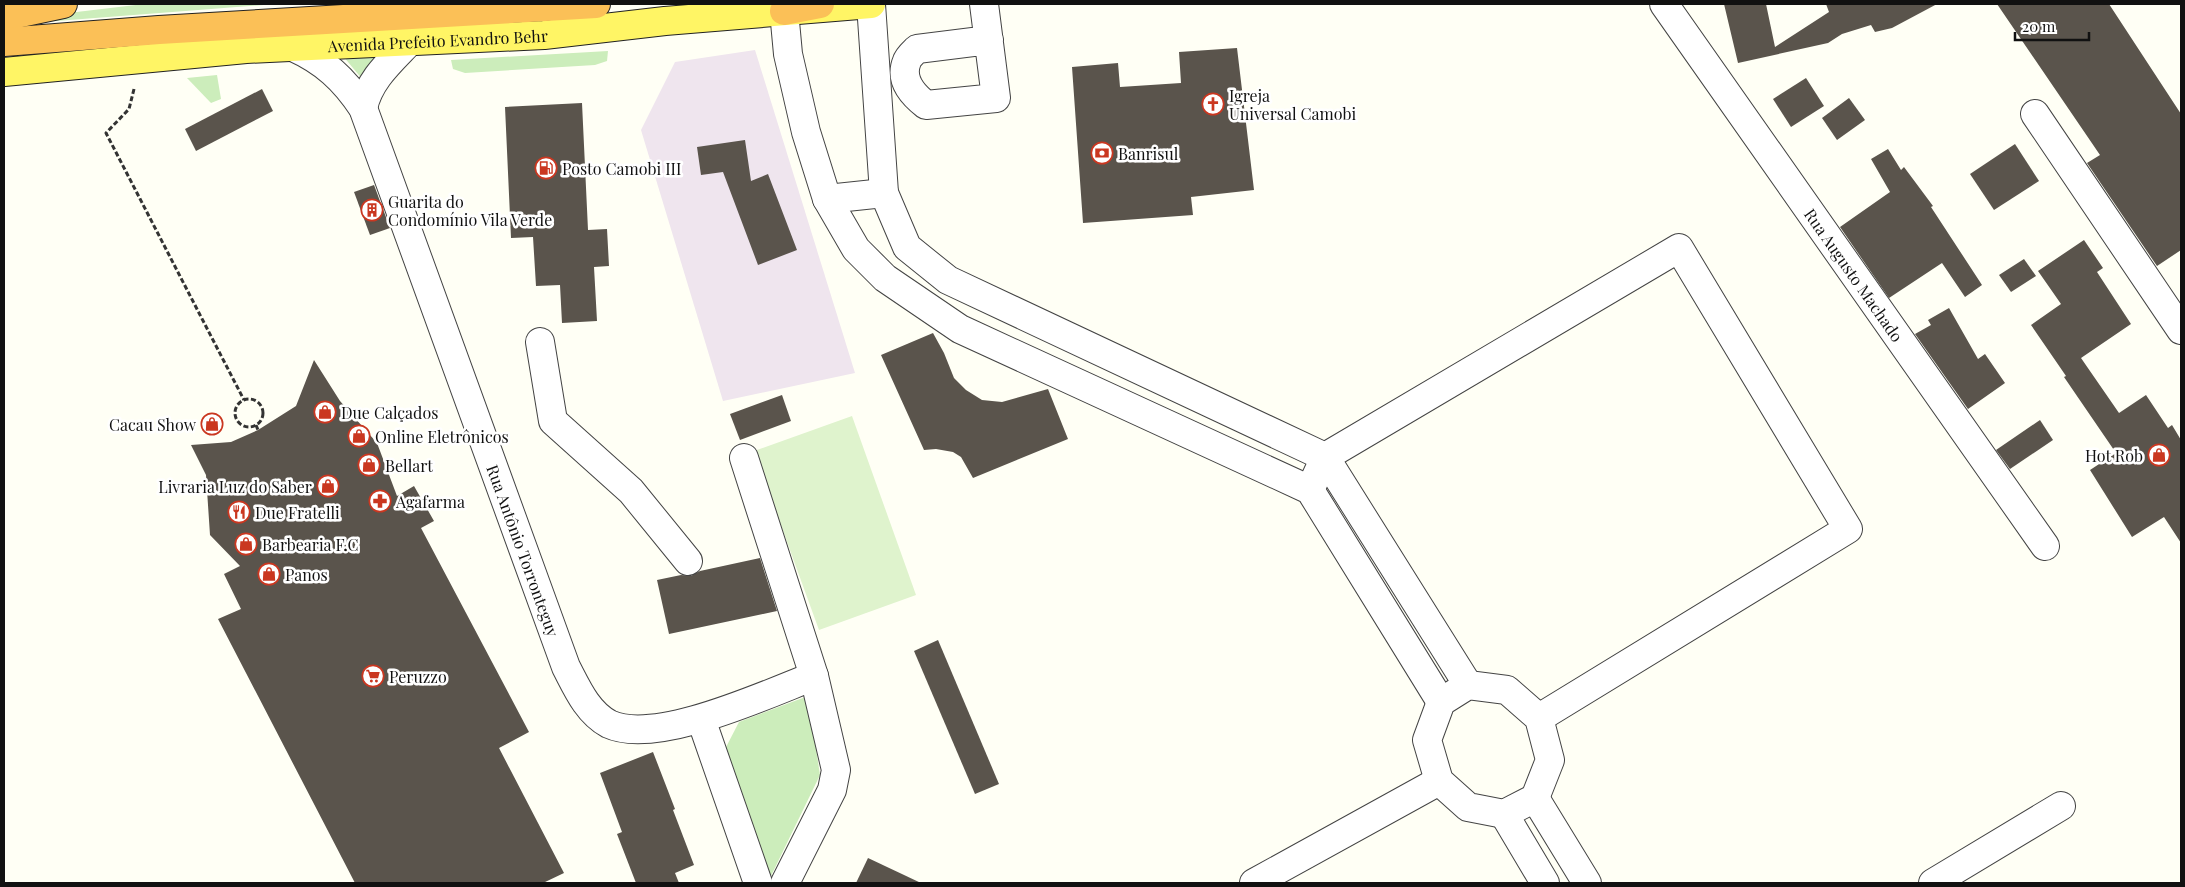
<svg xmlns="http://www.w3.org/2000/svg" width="2185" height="887" font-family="'Playfair Display',serif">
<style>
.industrial{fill:#efe5ee}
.green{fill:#ccedbb}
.pitch{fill:#dff3cd}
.building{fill:#5a544c}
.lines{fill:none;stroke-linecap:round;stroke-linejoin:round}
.minor-casing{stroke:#444;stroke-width:30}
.major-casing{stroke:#222;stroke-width:30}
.highway-casing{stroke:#222;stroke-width:30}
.path{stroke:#333;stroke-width:3;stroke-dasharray:5 2.5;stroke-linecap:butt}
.minor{stroke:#fff;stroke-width:28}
.major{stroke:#fff565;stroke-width:28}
.highway{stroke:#fbc057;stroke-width:28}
.labels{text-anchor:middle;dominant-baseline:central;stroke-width:5;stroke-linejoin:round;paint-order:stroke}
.street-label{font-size:16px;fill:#111;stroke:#fff}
.poi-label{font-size:16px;fill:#111;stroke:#fff;text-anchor:start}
</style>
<rect width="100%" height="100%" fill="#fffff5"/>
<path class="industrial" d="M755 50 855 373 723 401 641 130 675 62Z"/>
<g class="green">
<path d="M144 4H277L18 24 26 18Z"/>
<path d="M608 51 607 61 595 65 465 73 453 69 451 60Z"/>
<path d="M382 55 363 80 343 56Z"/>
<path d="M217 75 221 99 211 103 187 78Z"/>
<path d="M808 696 820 775 769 880 724 751 739 722Z"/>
</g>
<path class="pitch" d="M852 416 916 595 819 630 754 451Z"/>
<g class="building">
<path d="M1724 4H1766L1775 47 1829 12 1826 4H1937L1892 28 1875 32 1871 25 1842 34 1828 43 1738 63Z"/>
<path d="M1997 4H2109L2181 114V250L2157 266 2087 163 2100 155Z"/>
<path d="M1237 48 1254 190 1191 197 1193 215 1083 223 1072 67 1118 63 1120 87 1181 83 1179 52Z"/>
<path d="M1806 78 1824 106 1791 127 1773 99Z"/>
<path d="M262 89 273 111 196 151 185 129Z"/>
<path d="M1849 98 1865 120 1837 140 1822 118Z"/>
<path d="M582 103 588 230 607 229 609 266 594 267 597 321 562 323 560 285 536 286 533 237 511 238 505 107Z"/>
<path d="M745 140 751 181 768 174 797 250 758 265 723 172 701 175 697 147Z"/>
<path d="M2015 144 2039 181 1994 210 1970 174Z"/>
<path d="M1888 149 1901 170 1904 167 1933 206 1931 207 1982 285 1965 297 1942 263 1889 298 1840 227 1890 192 1871 159Z"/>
<path d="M374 185 390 228 370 235 354 192Z"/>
<path d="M2084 240 2103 268 2097 272 2131 324 2081 358 2119 413 2146 395 2168 428 2172 425 2181 440V543L2164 517 2132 537 2090 470 2116 453 2064 377 2066 376 2031 325 2061 304 2038 271Z"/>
<path d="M2024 259 2036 276 2011 292 1999 275Z"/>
<path d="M1949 308 1978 359 1985 354 2005 383 1968 409 1915 334 1931 325 1928 320Z"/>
<path d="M933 333 944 353 954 378 966 390 982 400 1002 402 1048 389 1068 439 973 478 961 457 953 452 936 449 924 450 881 355Z"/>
<path d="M314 360 340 401 377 443 397 496 414 486 434 521 421 528 529 732 499 748 564 873 543 883H355L218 619 241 609 224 574 240 566 210 535 206 475 191 445 231 442 258 430 296 406Z"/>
<path d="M782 395 791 421 740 440 730 414Z"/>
<path d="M2040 420 2053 440 2010 469 1996 450Z"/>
<path d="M760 558 777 611 669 634 657 580 681 575 691 576 700 571Z"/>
<path d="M938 640 999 784 975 794 914 651Z"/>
<path d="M653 752 675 809 673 810 694 865 675 873 679 883H636L617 834 622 832 600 773Z"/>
<path d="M868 858 921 883H856Z"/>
</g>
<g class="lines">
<g class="minor-casing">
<g id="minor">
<path d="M871 4 884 193 907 247 948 280 1325 457 1468 685"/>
<path d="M984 4 996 98 926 105C913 95 899 80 907 61 908 57 914 52 917 49L989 40"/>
<path id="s1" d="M1664 4 2045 546"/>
<path d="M784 11 788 54 806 132 827 199 856 249 885 278 960 329 1310 490 1441 702"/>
<path id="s2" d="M293 47C324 61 344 79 363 108L566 667C577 688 587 712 609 724 656 746 767 694 814 676"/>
<path d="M363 108C369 80 390 62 409 42"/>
<path d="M2035 114 2181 330"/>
<path d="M827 199 884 193"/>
<path d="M540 342 553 421 631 491 688 561"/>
<path d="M744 458 814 676 836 770 832 790 785 883"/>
<path d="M1310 490 1325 457 1679 248 1848 529 1539 718"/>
<path d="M1468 685 1507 690 1539 718 1550 760 1535 798 1504 814 1468 807 1439 781 1427 740 1441 702Z"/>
<path d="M701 719 758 883"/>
<path d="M1535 798 1587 883"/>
<path d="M1504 814 1545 883"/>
<path d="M1254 883 1439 781"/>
<path d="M1933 883 2061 806"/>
</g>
</g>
<g class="major-casing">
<g id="major">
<path id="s3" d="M4 72 246 49 544 35 665 21 871 4"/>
</g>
</g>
<g class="highway-casing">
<g id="highway">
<path d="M784 11 820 4"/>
<path d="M4 20 11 15 63 4"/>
<path d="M4 42 159 30 596 4"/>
</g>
</g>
<g class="path">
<path d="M134 89 129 109 106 133 244 400"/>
<circle cx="249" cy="413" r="14"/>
<path d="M256 425 258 430"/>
</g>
<use href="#minor" class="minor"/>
<use href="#major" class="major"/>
<use href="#highway" class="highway"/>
</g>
<defs>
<g id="church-ring" transform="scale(1.125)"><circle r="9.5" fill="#fff" stroke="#ca3720" stroke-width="1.5"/><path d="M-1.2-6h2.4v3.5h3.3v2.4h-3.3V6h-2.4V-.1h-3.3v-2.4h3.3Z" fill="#ca3720"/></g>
<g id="bank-ring" transform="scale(1.125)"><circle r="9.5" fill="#fff" stroke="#ca3720" stroke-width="1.5"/><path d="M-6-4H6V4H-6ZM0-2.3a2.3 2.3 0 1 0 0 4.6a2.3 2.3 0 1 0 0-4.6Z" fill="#ca3720"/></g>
<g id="fuel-ring" transform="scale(1.125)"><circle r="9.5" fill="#fff" stroke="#ca3720" stroke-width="1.5"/><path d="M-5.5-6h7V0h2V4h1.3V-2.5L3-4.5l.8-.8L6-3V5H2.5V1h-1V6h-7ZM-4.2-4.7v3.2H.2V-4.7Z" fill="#ca3720"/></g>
<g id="building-ring" transform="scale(1.125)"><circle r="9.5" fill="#fff" stroke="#ca3720" stroke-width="1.5"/><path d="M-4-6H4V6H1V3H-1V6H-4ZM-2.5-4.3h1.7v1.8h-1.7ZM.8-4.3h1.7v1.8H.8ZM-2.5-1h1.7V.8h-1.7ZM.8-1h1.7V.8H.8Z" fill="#ca3720"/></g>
<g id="shop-ring" transform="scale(1.125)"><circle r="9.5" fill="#fff" stroke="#ca3720" stroke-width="1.5"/><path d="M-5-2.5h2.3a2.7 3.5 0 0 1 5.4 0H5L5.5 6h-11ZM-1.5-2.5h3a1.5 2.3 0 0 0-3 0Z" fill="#ca3720"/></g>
<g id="pharmacy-ring" transform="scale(1.125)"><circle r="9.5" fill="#fff" stroke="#ca3720" stroke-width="1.5"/><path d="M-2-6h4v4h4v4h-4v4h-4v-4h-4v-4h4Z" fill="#ca3720"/></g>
<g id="restaurant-ring" transform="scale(1.125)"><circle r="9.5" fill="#fff" stroke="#ca3720" stroke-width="1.5"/><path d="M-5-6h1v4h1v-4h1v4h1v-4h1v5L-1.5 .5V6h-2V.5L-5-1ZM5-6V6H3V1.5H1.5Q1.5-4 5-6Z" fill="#ca3720"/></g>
<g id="supermarket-ring" transform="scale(1.125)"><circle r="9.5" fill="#fff" stroke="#ca3720" stroke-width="1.5"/><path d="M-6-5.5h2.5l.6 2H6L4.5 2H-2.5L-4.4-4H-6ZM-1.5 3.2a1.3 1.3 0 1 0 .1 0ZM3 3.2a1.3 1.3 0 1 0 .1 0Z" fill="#ca3720"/></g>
</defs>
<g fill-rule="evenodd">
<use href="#church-ring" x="1213" y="104"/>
<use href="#bank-ring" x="1102" y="153"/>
<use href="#fuel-ring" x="546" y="168"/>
<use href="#building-ring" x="372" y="210"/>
<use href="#shop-ring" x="325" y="412"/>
<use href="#shop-ring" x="212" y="424"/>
<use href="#shop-ring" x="359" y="436"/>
<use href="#shop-ring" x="2159" y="455"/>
<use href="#shop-ring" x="369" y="465"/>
<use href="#shop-ring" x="328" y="486"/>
<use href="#pharmacy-ring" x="380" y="501"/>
<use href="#restaurant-ring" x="239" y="512"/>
<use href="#shop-ring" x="246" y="544"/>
<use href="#shop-ring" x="269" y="574"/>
<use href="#supermarket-ring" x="373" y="676"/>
</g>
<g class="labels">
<g class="street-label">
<text stroke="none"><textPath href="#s3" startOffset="435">Avenida Prefeito Evandro Behr</textPath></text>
<text stroke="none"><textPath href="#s1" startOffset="331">Rua Augusto Machado</textPath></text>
<text stroke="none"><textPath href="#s2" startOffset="565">Rua Antônio Torronteguy</textPath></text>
</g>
<g class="poi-label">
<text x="1229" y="95">Igreja<tspan x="1229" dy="18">Universal Camobi</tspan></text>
<text x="1118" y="153">Banrisul</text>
<text x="562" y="168">Posto Camobi III</text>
<text x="388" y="201">Guarita do<tspan x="388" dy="18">Condomínio Vila Verde</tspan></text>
<text x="341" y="412">Due Calçados</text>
<text x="196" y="424" text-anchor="end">Cacau Show</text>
<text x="375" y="436">Online Eletrônicos</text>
<text x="2143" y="455" text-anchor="end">Hot Rob</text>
<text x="385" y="465">Bellart</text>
<text x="312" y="486" text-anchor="end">Livraria Luz do Saber</text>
<text x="396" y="501">Agafarma</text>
<text x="255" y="512">Due Fratelli</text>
<text x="262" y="544">Barbearia F.C</text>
<text x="285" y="574">Panos</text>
<text x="389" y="676">Peruzzo</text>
</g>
</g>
<rect width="2185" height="887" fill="none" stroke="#111111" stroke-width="10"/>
<path d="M2015 32v8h74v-8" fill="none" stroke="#111111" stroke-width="2.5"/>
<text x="2022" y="32" font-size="15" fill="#111111" stroke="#ffffff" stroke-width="4" paint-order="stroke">20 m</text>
</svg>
